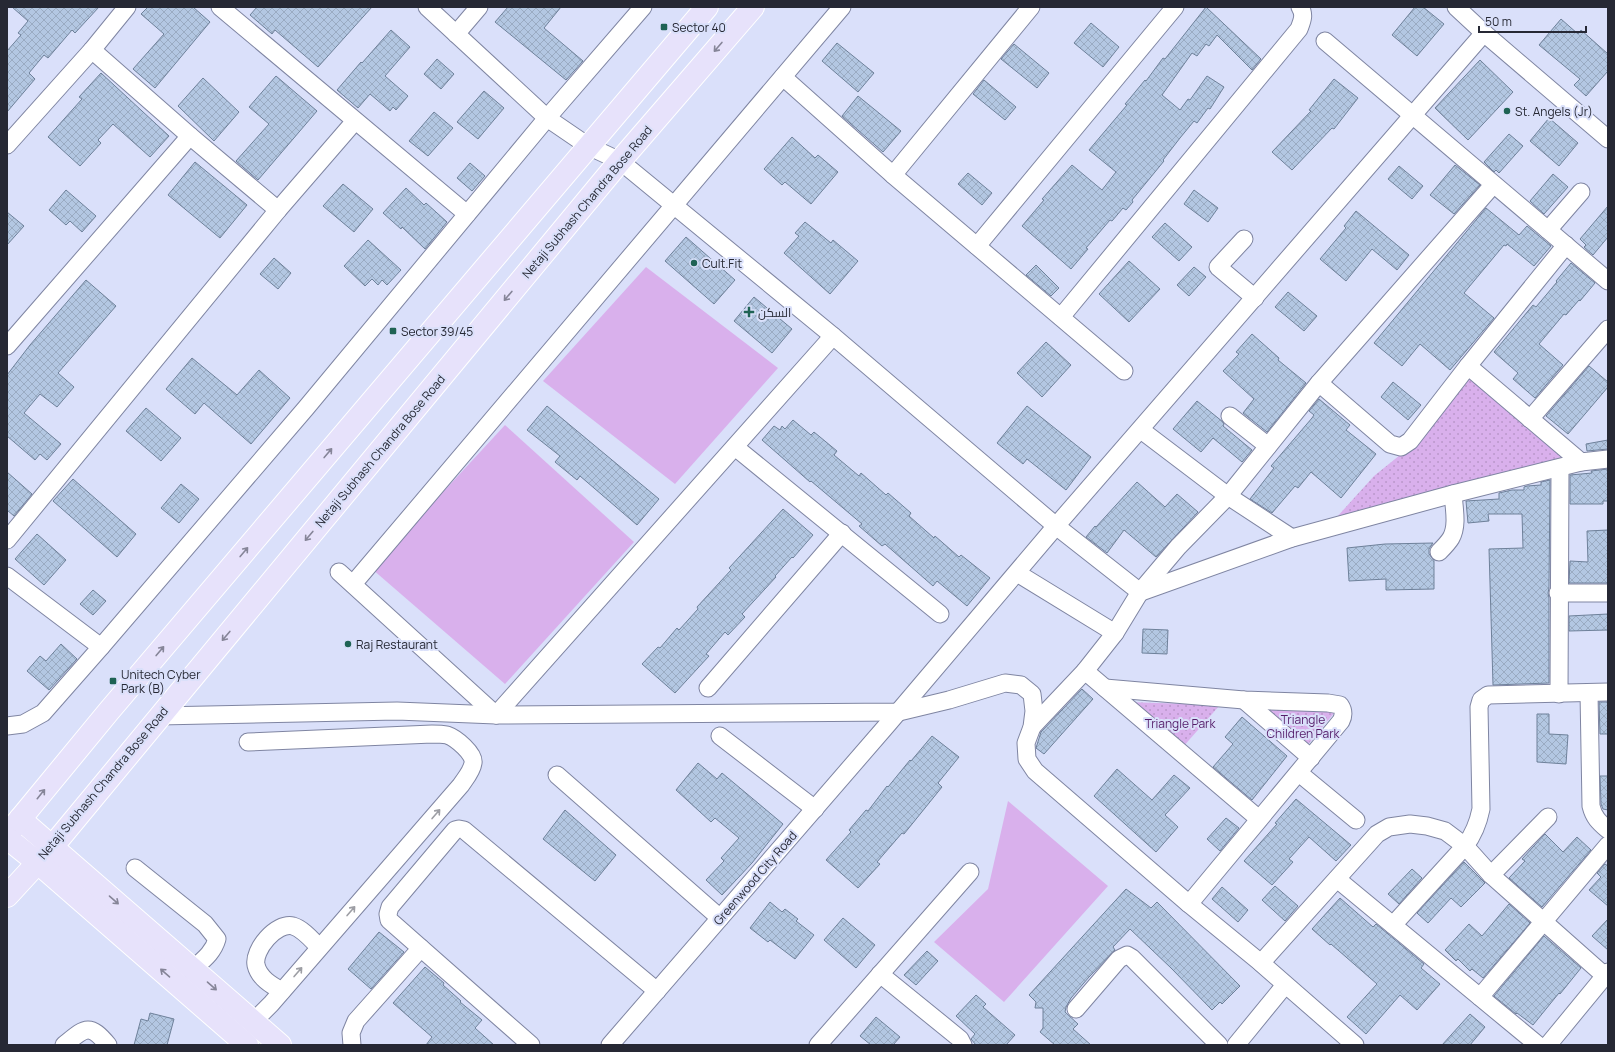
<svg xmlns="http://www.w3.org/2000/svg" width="1615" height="1052" font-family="Manrope,Cairo,sans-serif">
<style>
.green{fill:#d9b0ec}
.park{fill:url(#park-dots)}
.building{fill:url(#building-cross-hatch);stroke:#6e819a}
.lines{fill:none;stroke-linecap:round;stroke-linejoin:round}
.minor-casing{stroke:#7f85a2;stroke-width:19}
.major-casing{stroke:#fff;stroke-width:24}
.minor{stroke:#fff;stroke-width:17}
.major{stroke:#e7e2fb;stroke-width:22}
.oneway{stroke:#868598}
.oneway2{stroke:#9d9ea4}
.poi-dot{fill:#1f6354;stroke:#dae0fa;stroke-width:1.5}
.labels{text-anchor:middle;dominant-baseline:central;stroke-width:4;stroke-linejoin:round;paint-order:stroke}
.poi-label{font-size:12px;fill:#262834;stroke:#dae0fa;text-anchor:start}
.street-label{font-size:12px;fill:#262834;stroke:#dae0fa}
.park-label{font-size:12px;fill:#551d6a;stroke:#dae0fa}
</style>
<defs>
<pattern id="park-dots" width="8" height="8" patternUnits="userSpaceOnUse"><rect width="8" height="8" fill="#d9b0ec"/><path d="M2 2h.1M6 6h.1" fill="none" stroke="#ba97cb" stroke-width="1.8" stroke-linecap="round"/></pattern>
<pattern id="building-cross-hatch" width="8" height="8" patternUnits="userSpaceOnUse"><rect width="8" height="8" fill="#b3c7e2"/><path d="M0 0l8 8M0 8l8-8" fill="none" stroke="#9aabc2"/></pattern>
</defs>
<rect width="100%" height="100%" fill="#dae0fa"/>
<g class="green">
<path d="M646 267 778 368 675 484 543 381Z"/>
<path d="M505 425 634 542 505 684 372 569Z"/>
<path d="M1008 801 1108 886 1004 1002 934 942 988 889Z"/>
</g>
<g class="park">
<path d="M1468 371 1573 460 1336 518 1374 476 1400 455Z"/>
<path d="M1126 702 1220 705 1182 748Z"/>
<path d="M1255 709 1335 712 1305 748Z"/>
</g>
<g class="building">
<path d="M12 7H99L75 33 72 30 48 58 44 55 29 73 35 79 7 112V51L21 35 18 33 28 21Z"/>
<path d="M148 7H193L210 22 155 88 133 69 164 34 141 14Z"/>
<path d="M257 7H372L318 67 275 30 272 34 250 15Z"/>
<path d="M508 7H561L544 28 583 61 566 80 495 22Z"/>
<path d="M1206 7 1261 59 1252 70 1217 35 1209 46 1206 44 1197 56 1192 53 1162 95 1180 110 1188 99 1190 100 1207 76 1224 87 1210 109 1208 108 1197 123 1194 121 1180 138 1163 160 1164 161 1132 200 1133 202 1126 210 1123 208 1112 221 1110 220 1086 248 1088 249 1071 269 1022 226 1044 200 1042 199 1072 165 1102 190 1116 172 1089 150 1127 105 1125 104 1131 97 1145 80 1146 81 1163 58 1165 59Z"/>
<path d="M1415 7H1423L1444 24 1417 56 1392 35Z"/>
<path d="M1561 19 1578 34 1581 30 1608 54V71L1586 96 1574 85 1580 79 1539 45Z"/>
<path d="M1091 23 1119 47 1103 67 1074 43Z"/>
<path d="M391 30 410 47 385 76 408 96 396 110 393 107 390 111 370 94 358 108 337 90 361 62 362 63Z"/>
<path d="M837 43 874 73 858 92 822 61Z"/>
<path d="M1014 44 1049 73 1037 88 1001 59Z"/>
<path d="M437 59 454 74 441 89 424 74Z"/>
<path d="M1480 60 1513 92 1468 140 1435 108Z"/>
<path d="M101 73 169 136 150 157 113 124 98 140 101 143 80 166 48 137 82 99 79 97Z"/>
<path d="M276 76 317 111 258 180 236 161 269 124 249 107Z"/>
<path d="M203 78 239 112 214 141 178 106Z"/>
<path d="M1334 79 1358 98 1334 129 1332 128 1292 170 1272 152 1311 111 1309 110Z"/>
<path d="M984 80 1016 107 1005 120 973 94Z"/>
<path d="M484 91 504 108 478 139 457 122Z"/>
<path d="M858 96 901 131 883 152 842 116Z"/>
<path d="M434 112 453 128 428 156 409 141Z"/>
<path d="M1549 118 1578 143 1559 166 1530 141Z"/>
<path d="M1509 134 1523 146 1499 173 1496 170 1494 172 1484 162Z"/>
<path d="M792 137 815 158 818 155 838 172 811 204 785 182 782 185 764 169Z"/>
<path d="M195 162 247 205 220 238 168 195Z"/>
<path d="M470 163 485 176 472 191 457 178Z"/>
<path d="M1455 165 1480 185 1454 214 1430 195Z"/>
<path d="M1399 166 1423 186 1412 199 1388 179Z"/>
<path d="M968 173 992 193 982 205 958 184Z"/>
<path d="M1553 174 1568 187 1544 214 1530 201Z"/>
<path d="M343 184 373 209 354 232 323 206Z"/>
<path d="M406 188 424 205 426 203 447 222 425 249 402 227 401 229 383 213Z"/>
<path d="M66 190 96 216 82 232 70 221 66 225 49 210Z"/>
<path d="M1194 190 1218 208 1208 222 1184 204Z"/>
<path d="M1608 206V237L1593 255 1584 247 1586 245 1580 239Z"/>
<path d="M1486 208 1519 235 1527 226 1551 246 1534 266 1507 244 1506 246 1504 245 1464 293 1494 318 1450 370 1420 344 1402 366 1374 343Z"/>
<path d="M1356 211 1409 255 1397 270 1372 249 1346 281 1320 259 1346 228 1344 226Z"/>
<path d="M7 212 24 226 7 245Z"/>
<path d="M805 222 831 243 833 240 858 261 830 294 784 253 799 236 795 233Z"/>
<path d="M1165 223 1192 247 1179 261 1152 237Z"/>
<path d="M686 237 735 280 714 304 665 261Z"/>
<path d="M368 240 401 270 387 285 382 280 378 285 372 279 365 286 344 266Z"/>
<path d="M274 258 291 273 278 289 260 274Z"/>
<path d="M1129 261 1160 289 1129 322 1099 294Z"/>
<path d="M1571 263 1595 283 1580 301 1579 300 1566 315 1564 314 1539 344 1563 365 1535 398 1513 379 1518 373 1494 352 1533 305 1536 307 1557 282 1556 281Z"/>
<path d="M1036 265 1059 288 1051 296 1026 275Z"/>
<path d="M1194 267 1206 277 1189 296 1177 285Z"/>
<path d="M86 280 116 306 58 373 74 387 57 407 40 394 24 413 61 444 47 460 40 454 35 460 7 436V375L30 345Z"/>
<path d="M1288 292 1317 316 1304 331 1275 307Z"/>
<path d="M754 297 792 329 772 353 734 321Z"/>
<path d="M1252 334 1279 358 1278 360 1306 383 1267 432 1243 413 1254 399 1223 371 1239 354 1236 352Z"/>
<path d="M1046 342 1071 365 1042 397 1017 373Z"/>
<path d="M192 358 237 395 259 370 290 398 251 444 204 403 195 414 166 389Z"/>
<path d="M1589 366 1608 382V387L1568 434 1546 416Z"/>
<path d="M1393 382 1421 405 1408 420 1381 397Z"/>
<path d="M1319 399 1350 425 1346 430 1376 454 1341 498 1311 472 1298 488 1295 486 1272 513 1250 499 1274 468 1271 466 1312 418 1314 415 1309 411Z"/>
<path d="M1197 401 1223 422 1224 424 1223 426 1252 450 1242 462 1213 438 1201 452 1173 429Z"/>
<path d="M547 406 659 499 637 525 580 476 577 480 555 462 560 456 527 430Z"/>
<path d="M1027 406 1091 457 1066 490 1027 459 1023 464 997 443Z"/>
<path d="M146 408 181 438 161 461 126 431Z"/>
<path d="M793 420 811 435 814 432 837 451 834 455 859 476 861 473 886 495 888 493 911 513 909 516 934 538 935 536 959 557 961 555 990 578 967 606 937 581 933 586 885 544 882 546 859 526 862 524 811 481 810 482 762 440 774 426 780 430 782 426 785 429Z"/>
<path d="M1608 440V449L1587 451 1586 444Z"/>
<path d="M1608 469V501H1603V504H1570V475L1592 473 1591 471Z"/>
<path d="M7 472 32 494 14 516 7 510Z"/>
<path d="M73 479 136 534 117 557 53 501Z"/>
<path d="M1550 480 1549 588 1548 593 1549 598V683L1493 685 1489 549 1523 548 1522 514H1488L1489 521 1468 523 1466 501 1499 499V493L1512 490H1524V487L1527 486 1541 485V482Z"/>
<path d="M1137 482 1165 507 1177 494 1198 512 1156 557 1124 530 1107 553 1086 537 1095 526 1096 527Z"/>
<path d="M181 484 199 499 179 523 161 508Z"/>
<path d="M783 509 813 535 793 558 792 557 775 576 776 577 742 614 745 617 728 635 725 632 706 654 709 656 675 693 642 664 658 647 660 648 677 628 679 630 698 609 697 607 731 570 729 568Z"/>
<path d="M1608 530V583H1569L1570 561 1588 562 1587 531Z"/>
<path d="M37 534 66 560 44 585 15 559Z"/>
<path d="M1433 543 1429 549V554L1434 560V589L1386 590V579L1349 581 1347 548 1385 544Z"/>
<path d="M93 590 106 601 93 615 80 604Z"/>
<path d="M1608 614V630L1569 631V616Z"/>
<path d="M1143 629 1168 630 1167 654 1142 653Z"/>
<path d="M61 644 77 659 49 690 27 671 40 656 46 661Z"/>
<path d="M1082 689 1093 699 1044 754 1036 748 1041 732Z"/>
<path d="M1599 702H1608V734H1600Z"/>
<path d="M1537 714H1549V734L1568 735 1566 764 1537 762Z"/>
<path d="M1242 717 1287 756 1252 800 1213 767 1233 744 1225 737Z"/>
<path d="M932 736 959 757 938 783 942 787 904 834 902 833 877 862 880 864 858 888 826 860 851 832 849 830 866 810 868 811 887 786 888 787 910 760 911 761Z"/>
<path d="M698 763 717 779 722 773 783 824 752 863 722 895 706 880 724 861 721 858 739 838 715 818 711 822 676 790Z"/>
<path d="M1117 769 1152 800 1174 775 1190 788 1165 815 1178 827 1156 852 1094 796Z"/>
<path d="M1600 776H1608V810L1603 809 1601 804Z"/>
<path d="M1296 799 1351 845 1336 861 1309 837 1289 859 1293 862 1272 885 1244 861 1277 824 1275 823Z"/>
<path d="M565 810 616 855 595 881 543 839Z"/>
<path d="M1226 818 1239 828 1220 851 1207 839Z"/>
<path d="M1545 834 1563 852 1577 837 1591 850 1542 907 1509 878 1525 861 1522 859Z"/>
<path d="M1464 862 1485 883 1461 907 1451 898 1428 923 1417 913Z"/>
<path d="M1605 864 1608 866V906L1589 890 1601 877 1597 873Z"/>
<path d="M1412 869 1422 878 1399 904 1388 894Z"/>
<path d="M1275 886 1298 906 1285 921 1262 900Z"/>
<path d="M1222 887 1248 910 1238 922 1212 899Z"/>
<path d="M1126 889 1151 908 1157 902 1240 986 1222 1004 1220 1002 1212 1010 1171 968 1130 929 1113 947 1115 950 1089 977 1071 998 1066 1007 1065 1012 1078 1024 1073 1029 1091 1045H1055L1040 1032 1043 1028V1008H1035L1036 1002 1029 995Z"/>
<path d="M1340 898 1373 927 1376 924 1424 964 1421 968 1440 984 1417 1010 1400 995 1366 1034 1347 1017 1377 984 1331 944 1330 945 1312 929Z"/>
<path d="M770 902 782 912 785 909 798 919 796 921 814 935 795 959 770 940 768 942 750 928Z"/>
<path d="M1509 904 1530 923 1483 978 1472 969 1470 971 1458 959 1456 961 1445 950 1469 924 1482 936Z"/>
<path d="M843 918 875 945 856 968 824 940Z"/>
<path d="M1608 919V950L1592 936Z"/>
<path d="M379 932 404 952 371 989 348 969Z"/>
<path d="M1544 936 1581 968 1560 994 1559 993 1533 1025 1517 1013 1516 1014 1494 996Z"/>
<path d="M927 951 938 961 916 985 904 975Z"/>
<path d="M425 967 444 983 443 985 461 1001 460 1002 482 1020 475 1028 494 1045H426L432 1037 393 1003Z"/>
<path d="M976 995 986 1004 983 1007 1015 1035 1006 1045H976L971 1039 975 1034 956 1016Z"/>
<path d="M150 1013 174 1019 167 1045H134L141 1019 148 1021Z"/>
<path d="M1470 1014 1485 1027 1470 1045H1442Z"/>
<path d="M876 1017 900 1037 893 1045H871L860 1036Z"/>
</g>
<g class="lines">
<g class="minor-casing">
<g id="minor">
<path d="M220 7 467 214"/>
<path d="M427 7 547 118 588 146 620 161 833 336 1056 526 1140 592"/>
<path d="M1456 7 1484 33 1608 139"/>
<path d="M456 34 479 7"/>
<path d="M1325 41 1608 281"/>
<path d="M92 50 190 136 278 210"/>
<path d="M783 77 893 175 1124 371"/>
<path d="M7 145 92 50 127 7"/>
<path d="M893 175 1031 7"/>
<path d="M1548 230 1581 192"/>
<path d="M1244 239 1218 267 1255 298"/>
<path d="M977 246 1175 7"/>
<path d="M1061 317 1299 29C1302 21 1305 15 1300 7"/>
<path d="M7 346 190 136"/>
<path d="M1468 366 1581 462"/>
<path d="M1319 383 1390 444 1401 447 1410 441 1468 366 1566 245"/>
<path d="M1230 416 1268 446"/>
<path d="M1530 419 1608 329"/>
<path d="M1141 430 1228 496 1292 538"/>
<path d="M735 447 940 614"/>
<path d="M7 540 278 210 355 121"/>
<path d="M1439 552C1443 548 1448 543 1451 538 1458 526 1454 508 1453 494"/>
<path d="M339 572 496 715"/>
<path d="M1017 573 1115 633"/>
<path d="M7 576 101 647"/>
<path d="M353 584 842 7"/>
<path d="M1141 592 1292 538 1453 494 1581 462 1608 459"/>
<path d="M1558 593H1608"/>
<path d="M1085 671 1259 819"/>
<path d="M708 688 842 533"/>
<path d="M1105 688 1244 700 1328 703 1340 705C1344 711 1344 715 1341 721L1189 904"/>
<path d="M1589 693 1591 806C1594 818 1599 822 1608 830"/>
<path d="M1559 694 1560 468"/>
<path d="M1244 700 1311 758"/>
<path d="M496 715 833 336"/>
<path d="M159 716 397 711 496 715 899 712 949 700 1005 683 1021 685 1032 694 1034 711 1032 727 1026 743 1027 759 1035 771 1189 904 1261 963 1355 1045"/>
<path d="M7 726 23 724 43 713 101 647 306 408 547 118 643 7"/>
<path d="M1032 727 1085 671 1115 633 1140 592 1178 547 1228 496 1319 383 1493 185"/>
<path d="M720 736 815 809"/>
<path d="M248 742 432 734C436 734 442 734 447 735 456 738 475 754 473 763 472 771 465 779 461 785L271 1004 253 1022"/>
<path d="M1299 773 1356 820"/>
<path d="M557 775 720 918"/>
<path d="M135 868 205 924 217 939C213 953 203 960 193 969"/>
<path d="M1491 875 1548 817"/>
<path d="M1337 879 1538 1045"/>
<path d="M1393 925 1465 846C1474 834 1478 824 1481 809L1479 707 1481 700 1488 695 1608 692"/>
<path d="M1261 963 1377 834 1389 827 1410 824 1427 826 1445 831 1465 846 1491 875 1605 976"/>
<path d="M880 974 960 1039 963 1045"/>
<path d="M282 991C271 985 259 978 256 965 253 950 276 922 293 926 303 929 312 940 319 947"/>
<path d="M1480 997 1608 845"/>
<path d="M1076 1009 1119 959 1127 955 1132 958 1219 1045"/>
<path d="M64 1045C85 1028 89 1022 108 1045"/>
<path d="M352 1045 351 1033 356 1021 421 948"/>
<path d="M531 1045 389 920 388 914 390 907 455 830 459 829 464 830 657 991"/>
<path d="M610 1045 888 724 1056 526 1484 33"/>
<path d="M818 1045 970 872"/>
<path d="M1236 1045 1285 985"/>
<path d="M1548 1045 1608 972"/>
</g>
</g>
<g class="major-casing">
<g id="major">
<path d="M20 819 280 1045"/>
<path d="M7 835 109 711 707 7"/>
<path d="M7 838 37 862 247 1045"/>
<path d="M7 896 52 847 620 161 753 7"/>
</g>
</g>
<use href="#minor" class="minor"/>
<use href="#major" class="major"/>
</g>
<defs><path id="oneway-shaft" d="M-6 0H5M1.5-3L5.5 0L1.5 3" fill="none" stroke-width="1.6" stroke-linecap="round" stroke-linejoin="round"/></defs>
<g class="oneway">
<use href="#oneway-shaft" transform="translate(718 47) rotate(131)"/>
<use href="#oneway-shaft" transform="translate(508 296) rotate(130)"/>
<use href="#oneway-shaft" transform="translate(328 453) rotate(-50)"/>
<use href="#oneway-shaft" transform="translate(309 536) rotate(130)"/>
<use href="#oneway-shaft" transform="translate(244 552) rotate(-50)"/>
<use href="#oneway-shaft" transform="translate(226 636) rotate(130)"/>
<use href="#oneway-shaft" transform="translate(160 651) rotate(-50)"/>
<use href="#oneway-shaft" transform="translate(41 794) rotate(-51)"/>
<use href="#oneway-shaft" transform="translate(114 900) rotate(41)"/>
<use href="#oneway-shaft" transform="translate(165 973) rotate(-139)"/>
<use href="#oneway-shaft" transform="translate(212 986) rotate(41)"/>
</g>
<g class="oneway2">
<use href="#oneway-shaft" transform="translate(436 814) rotate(-49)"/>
<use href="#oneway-shaft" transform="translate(351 911) rotate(-49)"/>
<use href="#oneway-shaft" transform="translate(298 972) rotate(-49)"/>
</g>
<g class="poi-dot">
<rect x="660" y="23" width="8" height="8" rx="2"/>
<circle cx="1507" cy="111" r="4"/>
<circle cx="694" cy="263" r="4"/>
<path d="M747 306h4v4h4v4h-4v4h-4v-4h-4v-4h4z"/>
<rect x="389" y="327" width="8" height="8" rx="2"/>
<circle cx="348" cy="644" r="4"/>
<rect x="109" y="677" width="8" height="8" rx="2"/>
</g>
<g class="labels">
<g class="poi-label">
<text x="672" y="27">Sector 40</text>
<text x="1515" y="111">St. Angels (Jr)</text>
<text x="702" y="263">Cult.Fit</text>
<text x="758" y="312">السكن</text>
<text x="401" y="331">Sector 39/45</text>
<text x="356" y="644">Raj Restaurant</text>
<text x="121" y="674">Unitech Cyber<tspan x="121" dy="14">Park (B)</tspan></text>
</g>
<g class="street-label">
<text transform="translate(587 202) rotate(-50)">Netaji Subhash Chandra Bose Road</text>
<text transform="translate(380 451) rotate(-50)">Netaji Subhash Chandra Bose Road</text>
<text transform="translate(103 783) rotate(-50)">Netaji Subhash Chandra Bose Road</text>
<text transform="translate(755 878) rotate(-49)">Greenwood City Road</text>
</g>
<g class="park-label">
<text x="1303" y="719">Triangle<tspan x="1303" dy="14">Children Park</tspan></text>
<text x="1180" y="723">Triangle Park</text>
</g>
</g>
<rect width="1615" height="1052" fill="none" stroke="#262834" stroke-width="16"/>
<path d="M1479 26v6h107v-6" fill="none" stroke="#262834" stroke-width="2"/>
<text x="1485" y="26" font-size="12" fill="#262834" stroke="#dae0fa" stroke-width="3" paint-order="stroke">50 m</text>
</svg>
